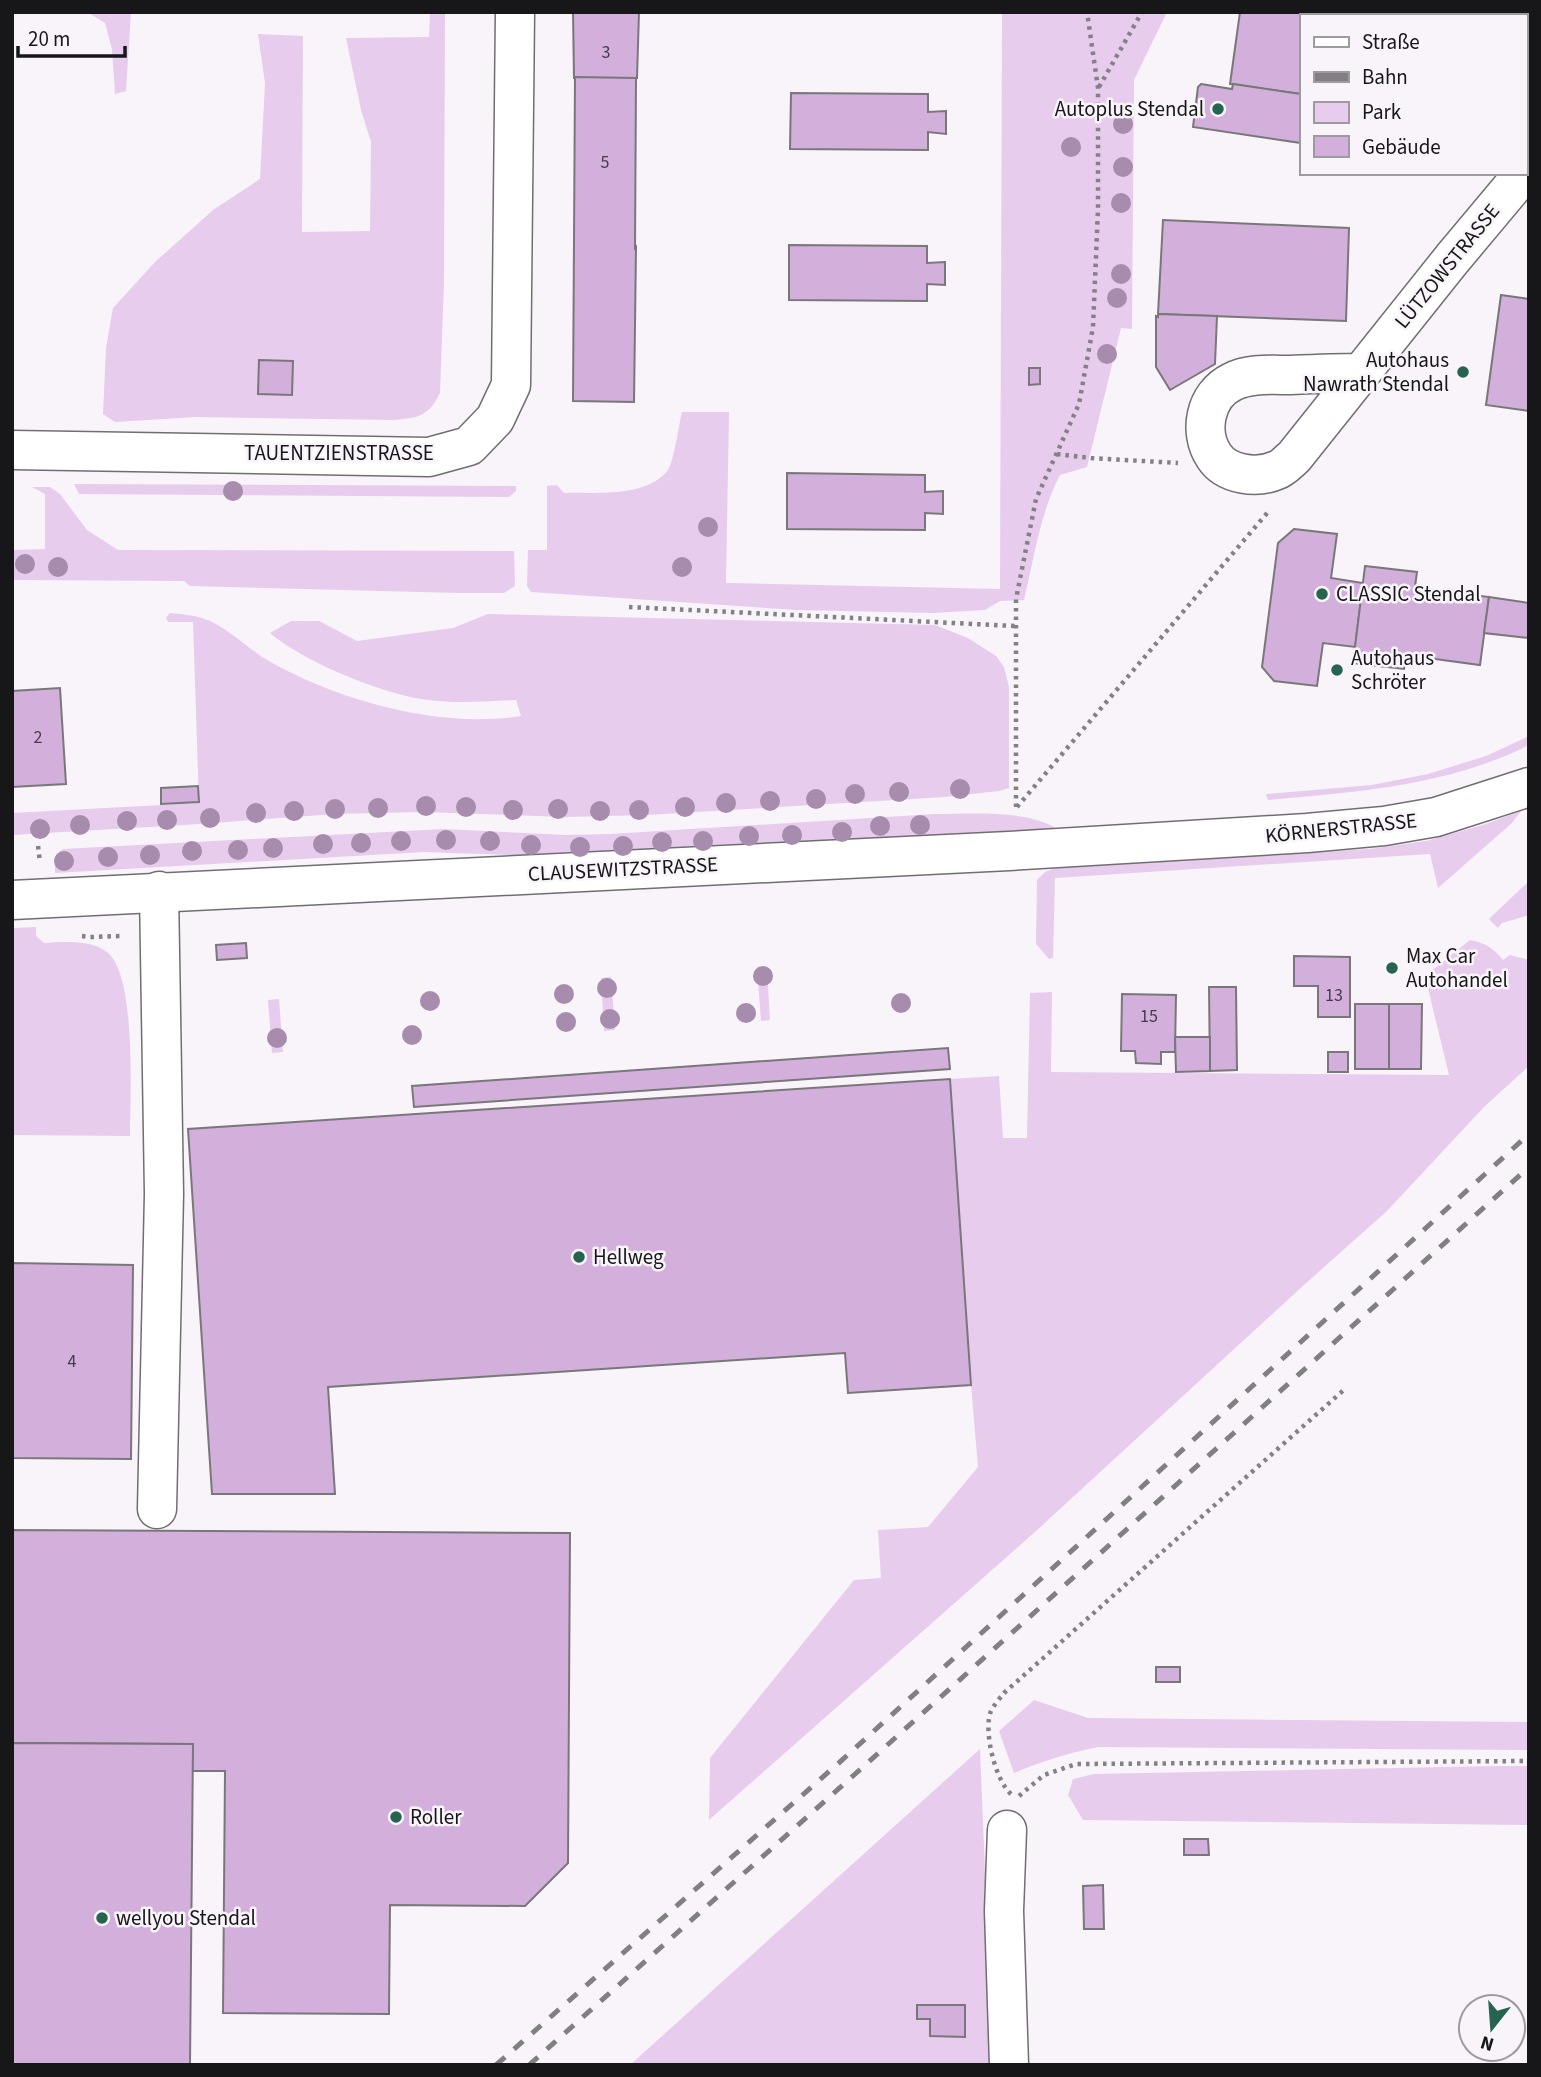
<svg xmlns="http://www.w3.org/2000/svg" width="1541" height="2077" font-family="'Source Sans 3',sans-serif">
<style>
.green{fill:#e7ccee}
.building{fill:#d3afdc;stroke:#7a777b;stroke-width:2}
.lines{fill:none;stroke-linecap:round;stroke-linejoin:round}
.minor-casing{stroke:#716e72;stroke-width:41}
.path{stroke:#838184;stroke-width:4.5;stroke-dasharray:3.5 5;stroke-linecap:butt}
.minor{stroke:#fff;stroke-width:38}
.rail{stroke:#827f83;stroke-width:5;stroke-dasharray:12 12;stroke-linecap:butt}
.tree{fill:#a78cad}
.poi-dot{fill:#266450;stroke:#f8f4f9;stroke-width:2.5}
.labels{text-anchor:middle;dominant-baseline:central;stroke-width:5;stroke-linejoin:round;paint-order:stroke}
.number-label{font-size:18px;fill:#463c49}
.poi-label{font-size:21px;fill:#171618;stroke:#f8f4f9;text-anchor:start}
.street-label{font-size:21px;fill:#171618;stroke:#f8f4f9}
</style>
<rect width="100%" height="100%" fill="#f8f4f9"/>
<g class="green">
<path d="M87 12H131L126 91 115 94 112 49 105 23Z"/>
<path d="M430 12H445L444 282 440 393C428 417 418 418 393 420L196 417 115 422 103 414 106 348 113 308 156 261 183 237 213 210 260 179 265 83 258 34 303 36 302 232 370 231 371 142 361 110 346 38 429 37Z"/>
<path d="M1002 12H1167L1134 80 1132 329 1121 328 1087 467 1060 475C1040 513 1034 559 1024 600L1000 601 985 610 932 613 797 610 531 592 527 586 528 550H547V486L557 485 564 493C595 492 647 498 668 470 674 461 679 424 682 412H729L726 583 1000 589Z"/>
<path d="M74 484 516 486V491L509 497 79 494Z"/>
<path d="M32 487H50L60 494 87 530 118 550 514 551 515 586 504 593H459L190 586 184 581 12 580V550L45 549V494Z"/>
<path d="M170 613C180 614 192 615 202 618 227 626 246 648 269 661 339 701 440 729 521 716L516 700C487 701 458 704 429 700 384 695 304 662 270 633L291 621H319L357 641 453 628 488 614 935 625 968 638 996 656 1004 667 1009 687V788L999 791 945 797 647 815 567 817 424 812 335 814 200 824 12 835V813L199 803 193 622H168L166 618Z"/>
<path d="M1529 736V745C1448 786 1356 792 1268 800L1266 794 1372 785 1428 774 1486 756Z"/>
<path d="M1521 811 1512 823 1438 888 1430 854 1055 878 1053 958 1049 959 1036 944 1037 880 1045 872 1062 865 1369 849 1426 841 1483 825Z"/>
<path d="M935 814C971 814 1028 809 1059 830L571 857 424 852 55 873C55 862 54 856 63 849L444 829 566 835 610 834Z"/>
<path d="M1529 881V915L1502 923 1498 928 1489 919Z"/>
<path d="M36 927V936L44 943C64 942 90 939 107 952 137 975 130 1098 130 1136L12 1135V928Z"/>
<path d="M1470 940C1486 943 1493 948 1503 960L1510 955 1529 960V1066L1485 1106 1387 1211 1305 1284 1036 1531 709 1820 710 1758 854 1580 881 1578 878 1530 928 1527 978 1467 971 1385 950 1079 999 1076 1003 1138H1027L1030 993 1052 992 1051 1072 1449 1075 1425 976Z"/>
<path d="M757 967H767L770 1020 761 1021Z"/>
<path d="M611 977 615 1030 604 1031 601 978Z"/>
<path d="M279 999 283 1052 272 1053 268 1000Z"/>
<path d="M1034 1700 1088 1718 1529 1722V1750L1098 1747C1069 1753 1042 1761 1014 1773L999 1731Z"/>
<path d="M980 1749 993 2065H630Z"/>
<path d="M1496 1766H1529V1825L1083 1820 1068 1795 1073 1779 1094 1774Z"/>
</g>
<g class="building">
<path d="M573 12H639L637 78H574Z"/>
<path d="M1240 12H1294L1319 16H1301V94L1230 84Z"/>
<path d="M575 77 636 78 635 248 636 247 634 402 573 401Z"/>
<path d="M1201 84 1232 89 1233 84 1301 94V143L1193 127 1198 87Z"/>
<path d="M791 93 928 94V112L946 111V134L928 132V150L790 149Z"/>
<path d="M1163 220 1349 228 1346 321 1158 314Z"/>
<path d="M789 245 927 246V263L945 262V285L927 284V301L789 300Z"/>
<path d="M1501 295 1529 299V411L1486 405Z"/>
<path d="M1158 314 1217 316 1215 364 1170 390 1156 367V316L1158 317Z"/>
<path d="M259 360 293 361 292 395 258 394Z"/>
<path d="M1029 368H1040V384L1029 385Z"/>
<path d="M787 473 925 475V492L943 491V514L925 513V530L787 529Z"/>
<path d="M1294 529 1337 534 1331 578 1363 583 1355 647 1323 643 1317 686 1274 681 1262 667 1278 543Z"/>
<path d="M1365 566 1417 572 1415 587 1489 597 1480 665 1406 655 1404 669 1353 663Z"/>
<path d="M1489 597 1529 603V638L1484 633Z"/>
<path d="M60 688 66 784 12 787V691Z"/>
<path d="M198 786 199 802 161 804V788Z"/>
<path d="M246 943 247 958 217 960 216 945Z"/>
<path d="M1294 956 1350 957V1017H1318V986H1294Z"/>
<path d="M1209 987H1236L1237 1070 1210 1071Z"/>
<path d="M1122 994 1176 995 1175 1052H1161V1064L1136 1063 1135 1051H1121Z"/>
<rect x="1355" y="1004" width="34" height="65"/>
<path d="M1389 1004H1422L1421 1069H1389Z"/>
<path d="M1175 1037H1210V1071L1176 1072Z"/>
<path d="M948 1048 950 1069 414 1107 412 1086Z"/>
<rect x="1328" y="1052" width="20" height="20"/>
<path d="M950 1079 971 1385 848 1393 845 1353 328 1387 335 1494H212L188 1129Z"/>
<path d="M12 1263 133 1265 131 1459 12 1458Z"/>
<path d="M12 1530 570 1533 568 1863 525 1906 390 1905 389 2014 223 2013 225 1771H192L193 1744 12 1743Z"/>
<rect x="1156" y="1667" width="24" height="15"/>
<path d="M12 1743 193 1744 190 2065H12Z"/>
<path d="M1184 1839H1208L1209 1855H1184Z"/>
<path d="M1103 1885 1104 1929H1084L1083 1886Z"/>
<path d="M917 2005H965V2037L930 2036V2019H917Z"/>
</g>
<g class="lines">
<g class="minor-casing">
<g id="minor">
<path d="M1360 373C1337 373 1313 374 1290 375 1271 375 1249 373 1232 382 1205 395 1198 432 1214 456 1226 475 1257 479 1277 470 1283 468 1289 461 1294 457L1452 259 1524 173"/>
<path d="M12 450 429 457 469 446 495 419 511 385 515 12"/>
<path d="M12 900 1009 851 1307 833 1384 826 1436 817 1529 787"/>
<path d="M157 1509 164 1194 159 891"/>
<path d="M1007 1830 1004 1911 1009 2065"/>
</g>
</g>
<g class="path">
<path d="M1099 87 1142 12"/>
<path d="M1057 454 1091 458 1178 463"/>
<path d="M629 607 1015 626"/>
<path d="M1016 807V599L1036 499 1079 404 1093 327 1098 209V88L1087 12"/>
<path d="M1017 807 1268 512"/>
<path d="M38 846 40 862"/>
<path d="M82 936 90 937 122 936"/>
<path d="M1011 1794C995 1780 983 1730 991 1711 994 1705 1000 1698 1004 1693L1346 1388"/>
<path d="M1019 1796 1044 1775 1076 1764 1529 1761"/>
</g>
<use href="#minor" class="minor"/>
<g class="rail">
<path d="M496 2065 841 1761 1529 1134"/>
<path d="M529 2065 854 1775 1529 1167"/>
</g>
</g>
<g class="tree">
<circle cx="1123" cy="124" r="10"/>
<circle cx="1071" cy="147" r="10"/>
<circle cx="1123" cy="167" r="10"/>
<circle cx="1121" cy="203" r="10"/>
<circle cx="1121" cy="274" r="10"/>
<circle cx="1117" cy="298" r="10"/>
<circle cx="1107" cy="354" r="10"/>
<circle cx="233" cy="491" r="10"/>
<circle cx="708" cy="527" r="10"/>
<circle cx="25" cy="564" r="10"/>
<circle cx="58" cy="567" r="10"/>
<circle cx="682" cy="567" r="10"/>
<circle cx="960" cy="789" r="10"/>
<circle cx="899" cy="792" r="10"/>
<circle cx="855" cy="794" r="10"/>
<circle cx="816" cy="799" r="10"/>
<circle cx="770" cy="801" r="10"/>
<circle cx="726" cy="803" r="10"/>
<circle cx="426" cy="806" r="10"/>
<circle cx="466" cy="807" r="10"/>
<circle cx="685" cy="807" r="10"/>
<circle cx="378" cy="808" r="10"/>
<circle cx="335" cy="809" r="10"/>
<circle cx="558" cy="809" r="10"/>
<circle cx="513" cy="810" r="10"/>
<circle cx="639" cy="810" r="10"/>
<circle cx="294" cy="811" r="10"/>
<circle cx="600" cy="811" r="10"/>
<circle cx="256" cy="813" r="10"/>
<circle cx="210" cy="818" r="10"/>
<circle cx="167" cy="820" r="10"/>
<circle cx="127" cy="821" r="10"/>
<circle cx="80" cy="825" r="10"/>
<circle cx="920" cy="825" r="10"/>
<circle cx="880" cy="826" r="10"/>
<circle cx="40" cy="829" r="10"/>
<circle cx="842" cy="832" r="10"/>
<circle cx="792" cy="835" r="10"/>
<circle cx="749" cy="836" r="10"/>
<circle cx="446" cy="840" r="10"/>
<circle cx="401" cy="841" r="10"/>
<circle cx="490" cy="841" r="10"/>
<circle cx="703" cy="841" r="10"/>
<circle cx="662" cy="842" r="10"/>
<circle cx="361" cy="843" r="10"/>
<circle cx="323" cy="844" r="10"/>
<circle cx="531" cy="845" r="10"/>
<circle cx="623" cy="846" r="10"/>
<circle cx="580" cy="847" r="10"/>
<circle cx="273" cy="848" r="10"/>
<circle cx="238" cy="850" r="10"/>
<circle cx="192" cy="851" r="10"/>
<circle cx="150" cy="855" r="10"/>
<circle cx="108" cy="857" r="10"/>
<circle cx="64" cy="861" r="10"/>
<circle cx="763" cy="976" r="10"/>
<circle cx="607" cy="988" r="10"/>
<circle cx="564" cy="994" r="10"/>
<circle cx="430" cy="1001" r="10"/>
<circle cx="901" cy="1003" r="10"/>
<circle cx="746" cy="1013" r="10"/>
<circle cx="610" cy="1019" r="10"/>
<circle cx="566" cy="1022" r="10"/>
<circle cx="412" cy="1035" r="10"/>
<circle cx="277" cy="1038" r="10"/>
</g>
<g class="poi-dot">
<circle cx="1218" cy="109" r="7"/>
<circle cx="1463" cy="372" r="7"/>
<circle cx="1322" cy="594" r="7"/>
<circle cx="1337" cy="670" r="7"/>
<circle cx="1392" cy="968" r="7"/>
<circle cx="579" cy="1257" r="7"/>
<circle cx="396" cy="1817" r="7"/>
<circle cx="102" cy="1918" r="7"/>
</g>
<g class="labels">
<g class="number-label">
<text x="606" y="52">3</text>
<text x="605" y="162">5</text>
<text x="38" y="737">2</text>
<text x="1334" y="995">13</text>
<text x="1149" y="1016">15</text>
<text x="72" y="1361">4</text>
</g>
<g class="poi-label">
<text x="1204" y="109" text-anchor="end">Autoplus Stendal</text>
<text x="1449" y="360" text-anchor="end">Autohaus<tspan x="1449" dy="24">Nawrath Stendal</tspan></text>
<text x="1336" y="594">CLASSIC Stendal</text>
<text x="1351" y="658">Autohaus<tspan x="1351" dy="24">Schröter</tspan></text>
<text x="1406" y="956">Max Car<tspan x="1406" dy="24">Autohandel</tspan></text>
<text x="593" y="1257">Hellweg</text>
<text x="410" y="1817">Roller</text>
<text x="116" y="1918">wellyou Stendal</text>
</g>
<g class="street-label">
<text transform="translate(1447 266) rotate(-51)">LÜTZOWSTRASSE</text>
<text x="339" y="453">TAUENTZIENSTRASSE</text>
<text transform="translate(1341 828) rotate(-6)">KÖRNERSTRASSE</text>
<text transform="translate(623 869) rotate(-3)">CLAUSEWITZSTRASSE</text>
</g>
</g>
<rect width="1541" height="2077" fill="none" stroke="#171618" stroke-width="28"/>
<rect x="1300" y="14" width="228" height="161" fill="#f8f4f9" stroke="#9e9b9f" stroke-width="2"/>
<rect x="1314" y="37" width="35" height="10" fill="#ffffff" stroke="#9e9b9f" stroke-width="2"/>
<text x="1362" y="49" font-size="21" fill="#171618">Straße</text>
<rect x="1314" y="72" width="35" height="10" fill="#827f83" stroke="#9e9b9f" stroke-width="2"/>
<text x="1362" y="84" font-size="21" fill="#171618">Bahn</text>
<rect x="1314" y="102" width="35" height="21" fill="#e7ccee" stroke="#9e9b9f" stroke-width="2"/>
<text x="1362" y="119" font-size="21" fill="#171618">Park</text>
<rect x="1314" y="136" width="35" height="21" fill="#d3afdc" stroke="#9e9b9f" stroke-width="2"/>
<text x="1362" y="154" font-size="21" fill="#171618">Gebäude</text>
<g transform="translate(1492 2028) rotate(197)"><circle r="33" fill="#f8f4f9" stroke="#9e9b9f" stroke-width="2"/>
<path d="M0-5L12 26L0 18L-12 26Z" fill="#266450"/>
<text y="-10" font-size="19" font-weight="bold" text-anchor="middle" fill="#171618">N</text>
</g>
<path d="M18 46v10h107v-10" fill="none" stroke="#171618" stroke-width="3.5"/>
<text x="28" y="46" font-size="21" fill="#171618" stroke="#f8f4f9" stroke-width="5" paint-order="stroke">20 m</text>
</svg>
